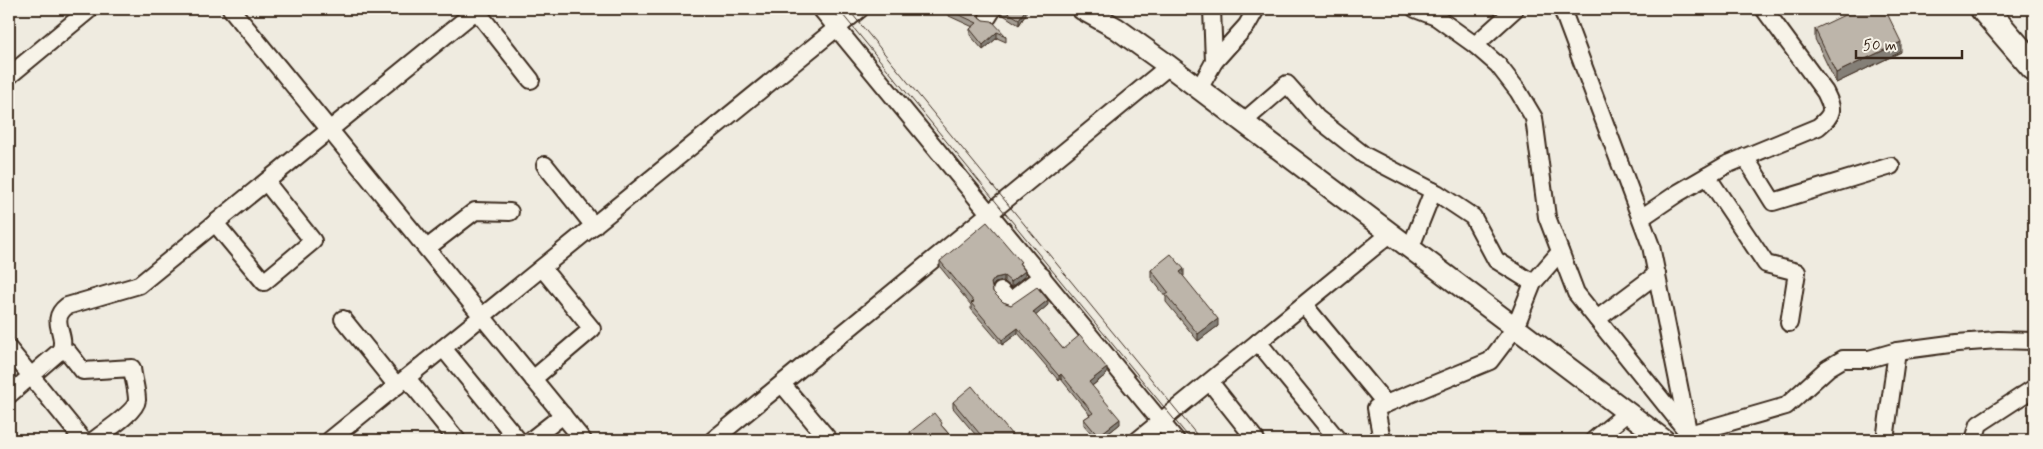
<svg xmlns="http://www.w3.org/2000/svg" width="2043" height="449" font-family="Mynerve,sans-serif">
<style>
.lines{fill:none;stroke-linecap:round;stroke-linejoin:round}
.minor-casing{stroke:#3b2a1e;stroke-width:20}
.tertiary-casing{stroke:#3b2a1e;stroke-width:24}
.trunk-casing{stroke:#3b2a1e;stroke-width:30}
.minor{stroke:#f7f3e8;stroke-width:16}
.tertiary{stroke:#f7f3e8;stroke-width:20}
.trunk{stroke:#f7f3e8;stroke-width:26}
.tram{stroke:#3b2a1e;stroke-width:1}
.wall{fill:#a39c92;stroke:#3b2a1e}
.shaded-wall{fill:#847f77;stroke:#3b2a1e}
.building{fill:#bdb5aa;stroke:#3b2a1e}
</style>
<rect width="100%" height="100%" fill="#efebe0"/>
<filter id="ink" filterUnits="userSpaceOnUse"><feTurbulence type="fractalNoise" baseFrequency=".02" numOctaves="2"/><feDisplacementMap in="SourceGraphic" scale="10" xChannelSelector="R" yChannelSelector="G"/><feConvolveMatrix kernelMatrix="1 2 1 2 8 2 1 2 1" color-interpolation-filters="sRGB"/></filter>
<g filter="url(#ink)">
<g class="lines">
<g class="minor-casing">
<g id="minor">
<path d="M231 9 583 440"/>
<path d="M821 9 1176 440"/>
<path d="M1212 9 1214 62"/>
<path d="M1415 9 1436 17 1475 45 1498 65 1518 91 1534 118 1547 217 1576 293 1689 434"/>
<path d="M1562 9 1651 246 1688 431"/>
<path d="M476 10 531 80"/>
<path d="M988 17 993 9"/>
<path d="M1475 45 1515 9"/>
<path d="M9 76 90 9"/>
<path d="M1199 89 1214 62 1247 25 1256 9"/>
<path d="M1243 122 1287 84 1317 118 1364 155 1437 193 1473 217 1496 260 1533 283"/>
<path d="M1745 157 1773 202 1891 166"/>
<path d="M545 165 594 226"/>
<path d="M1707 176 1766 264 1797 272 1789 323"/>
<path d="M1641 218 1678 193 1726 165 1818 127C1834 114 1834 110 1825 92L1764 9"/>
<path d="M215 223 264 282 313 241 266 182"/>
<path d="M427 248 475 211 510 212"/>
<path d="M1410 249 1433 191"/>
<path d="M1001 291 1010 301 1042 276"/>
<path d="M1304 305 1386 404"/>
<path d="M343 319 397 386"/>
<path d="M1597 319 1657 274"/>
<path d="M1258 342 1338 440"/>
<path d="M443 348 518 440"/>
<path d="M9 349 83 440"/>
<path d="M60 351 68 352 83 371 132 368C133 378 137 390 137 400 136 412 104 432 94 440"/>
<path d="M407 378 457 440"/>
<path d="M533 379 592 329 542 268"/>
<path d="M1210 382 1256 440"/>
<path d="M782 384 829 440"/>
<path d="M9 395 60 351C69 335 47 321 67 306L139 285 478 9"/>
<path d="M1689 434 1786 406 1828 368 1843 359H1869L1897 351 1957 343 1998 340 2033 341 2034 340"/>
<path d="M330 440 860 9"/>
<path d="M531 440 563 415"/>
<path d="M713 440 1169 66"/>
<path d="M1138 440 1390 234"/>
<path d="M1382 440 1376 408 1490 361 1515 328 1533 283 1560 252"/>
<path d="M1594 440 1628 412"/>
<path d="M1885 440 1897 351"/>
<path d="M1974 440 1979 424 2034 388"/>
</g>
</g>
<g class="tertiary-casing">
<path id="tertiary" d="M1082 9 1116 28 1169 66 1664 440"/>
</g>
<g class="trunk-casing">
<path id="trunk" d="M1984 9 2034 67"/>
</g>
<use href="#minor" class="minor"/>
<use href="#tertiary" class="tertiary"/>
<use href="#trunk" class="trunk"/>
<g class="tram">
<path d="M838 9 1191 440"/>
<path d="M848 9 1201 440"/>
</g>
</g>
<g class="wall">
<path d="M1002 9 1026 14 1019 25 1002 14Z"/>
<path d="M949 10 979 17 983 20 1006 36V42L997 38 983 50 970 35V29L973 27 949 16Z"/>
<path d="M1815 29 1901 52 1836 83 1815 39Z"/>
<path d="M940 261 1021 266 1025 276 1011 287 1004 281 995 283 992 287 993 292 1003 302 1011 305H1048L1035 316 1063 349 1107 374 1092 386 1120 424 1100 440H1097L1084 425V419L1090 415 1061 379 1059 381 1018 333 1002 345 971 309V305L940 267Z"/>
<path d="M1151 270 1184 276 1183 277 1218 326 1198 341 1166 302V297L1151 278Z"/>
<path d="M953 402 1016 440H980L953 408Z"/>
<path d="M942 426 954 440H912L910 439V432Z"/>
</g>
<g class="shaded-wall">
<path d="M1026 9V14L1019 25V19Z"/>
<path d="M997 32V38L983 50V45Z"/>
<path d="M1901 42V52L1836 83V73Z"/>
<path d="M1184 269V276L1180 279V272Z"/>
<path d="M1025 271V276L1011 287V282Z"/>
<path d="M1004 276V281L995 283 991 288V283L995 278Z"/>
<path d="M1048 300V305L1033 318V312Z"/>
<path d="M1218 319V326L1198 341V334Z"/>
<path d="M1018 328V333L1002 345V340Z"/>
<path d="M1107 368V374L1089 388V382Z"/>
<path d="M1061 374V379L1059 381V376Z"/>
<path d="M1120 419V424L1100 440H1098V436Z"/>
</g>
<g class="building">
<path d="M950 9H979V17L983 20 992 21 1006 36 997 32 983 45 970 29 977 23 949 10Z"/>
<path d="M1002 9H1026L1019 19Z"/>
<path d="M1857 9H1885L1901 42 1836 73 1815 29Z"/>
<path d="M987 222 1021 262 1019 263 1025 271 1011 282 1004 276 995 278 991 283 993 292 1003 302 1011 305 1037 287 1048 300 1033 312 1063 349 1080 335 1107 368 1089 382 1120 419 1098 436 1084 419 1093 413 1061 374 1059 376 1018 328 1002 340 971 303 974 302 940 261Z"/>
<path d="M1171 254 1184 269 1180 272 1218 319 1198 334 1166 295 1169 293 1151 270Z"/>
<path d="M972 386 1016 440H985L953 402Z"/>
<path d="M934 413 942 423 941 425 954 440H918L910 432Z"/>
</g>
</g>
<rect width="2043" height="449" fill="none" stroke="#f7f3e8" stroke-width="30"/>
<rect x="15" y="15" width="2013" height="419" fill="none" stroke="#3b2a1e" stroke-width="2" filter="url(#ink)"/>
<path d="M1856 50v8h106v-8" fill="none" stroke="#3b2a1e" stroke-width="2.5"/>
<text x="1863" y="50" font-size="15" fill="#3b2a1e" stroke="#f7f3e8" stroke-width="4" paint-order="stroke">50 m</text>
</svg>
